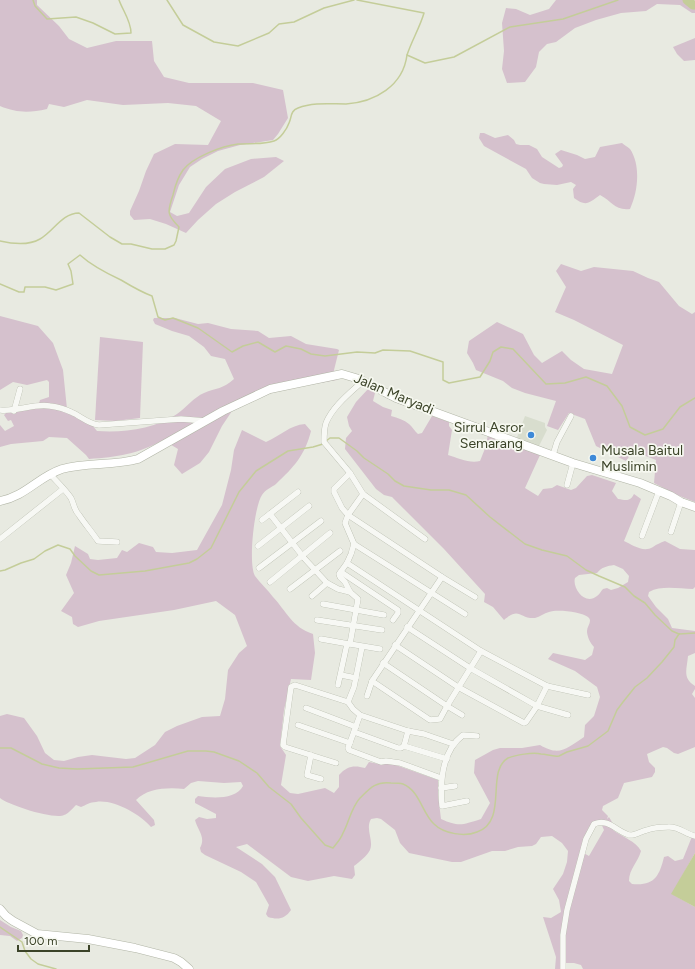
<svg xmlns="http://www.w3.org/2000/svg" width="695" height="969" font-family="Figtree,sans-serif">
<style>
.built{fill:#d8ddce}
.green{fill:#d5c1cd;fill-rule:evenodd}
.water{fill:#c4cd99}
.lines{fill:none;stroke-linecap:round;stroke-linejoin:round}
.stream{stroke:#c4cd99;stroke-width:1.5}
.river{stroke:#c4cd99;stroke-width:9}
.street-casing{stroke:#b1b5a6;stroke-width:6}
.secondary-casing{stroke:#b1b5a6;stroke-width:9}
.street{stroke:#f7f8f4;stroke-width:5.5}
.secondary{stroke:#fff;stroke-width:8}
.poi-dot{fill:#3d89d8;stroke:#f6f8f0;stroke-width:1.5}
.labels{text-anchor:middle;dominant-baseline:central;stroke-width:3.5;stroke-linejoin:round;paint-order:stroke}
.street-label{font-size:14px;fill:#3b4328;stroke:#f6f8f0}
.poi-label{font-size:14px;fill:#3b4328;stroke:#f6f8f0;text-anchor:end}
</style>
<rect width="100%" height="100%" fill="#e8eae1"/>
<path class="built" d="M525 416 545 423V427L547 430 538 448 516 440Z"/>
<g class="green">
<path d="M0 0H37V5L59 26 69 39 87 48 116 41H152L154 61 164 77 189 83H253L283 90 288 118 278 134 273 140 240 145 218 151 202 159 190 167 179 185 170 212 177 216 189 213 206 187 225 169 251 159 276 157 284 161 264 177 235 192 216 204 198 220 186 233 166 224 150 219 134 220 130 215V211L139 191 146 171 154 154 175 144 208 145 221 121 196 106 168 103 123 105 87 100 64 107 49 104 47 109C29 113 17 113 0 106Z"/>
<path d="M556 0H691L695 1V13H692L680 5 657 4 646 11 621 13 596 20 575 28 556 42 547 44 539 52 536 67 525 82 507 83 502 69 504 51 502 23 506 8 516 9 530 15 549 9Z"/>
<path d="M695 38V60L684 61 677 54 673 47Z"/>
<path d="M480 133H484L495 138 508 135 514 140 516 144 520 145H529L537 149 542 157 559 168 562 167 563 165 555 154 561 150 577 155 585 159 595 157 600 147 622 143C624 145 628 147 630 149 641 165 638 192 630 209 615 211 612 201 600 195 589 203 586 207 574 198L573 189 576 185 571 182 557 185 544 184 540 183 532 178 526 169 484 146 479 138Z"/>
<path d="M561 264 581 271 594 267 633 271 648 278 659 282 679 306 692 314 695 312V502L677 495 654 483 656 460 633 451 626 461 596 446 585 419 569 413 558 430 547 426 556 401 525 393 512 388 503 381 476 370 473 363 467 353 469 341 497 322 523 334 534 355 542 363 562 351 571 360 584 369 612 374 623 345 574 320 555 312 566 287 556 271Z"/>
<path d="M0 316 38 326 53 343 63 370 67 409 87 419 97 431C123 433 155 429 177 414 186 408 194 397 204 393 216 388 223 389 234 379L225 359 211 356 204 347 189 336 172 331 155 324 153 320 154 318H175L198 324 208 323 231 329 258 331 269 338 291 336 306 344 337 349 339 350 334 370 337 380 308 385 271 393 232 411 222 426 209 452 200 463 182 474 174 465 178 449 163 440C138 454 117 457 89 459L86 455 67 438 49 437 43 441 11 444 0 447V425L5 431 14 426 11 420 8 421 4 415 7 412 38 407 40 400 49 397V382L47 380 27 385 13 382 0 390Z"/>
<path d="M100 337 143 342 140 418 115 421 95 420Z"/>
<path d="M368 389 375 393 373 401 383 407 392 410 391 416C398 418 404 420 409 424 413 427 414 431 418 434L422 433 432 416 449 422V426L452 430 448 455C458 458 470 464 480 461L486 446 488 434 540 455 525 488 538 496 543 489 552 488 557 485 571 490 576 488 587 476 592 475 616 483 612 491 618 499C626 500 630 502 634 494L641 499 624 541C633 545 643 553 653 547 657 544 660 543 665 541L680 549 695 550V587L693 589C679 589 662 585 649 592L648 596 656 607 668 619 672 628 695 631V653L688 656C687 669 682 678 695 686V689L692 694 695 698V747L678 754 674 753 667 748 663 747 647 754 649 762 655 768V772L652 777 624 783 618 798 603 806 602 810 608 816 607 819 609 817 612 822 613 830C622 837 636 841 641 851 638 862 629 869 629 881L632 884C654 886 659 877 664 857L668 856 675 861 683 859 693 834 695 833V853L672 894 695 907V969H583L581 965 574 963H565V969H555L556 957 543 917 551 918 561 912 559 900 553 889 563 874 567 862 568 851 562 843 552 836 541 837 536 844 532 846 518 847 505 851H492L461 862H452L409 853 400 843 395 830 381 819 377 818 371 819C365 829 374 840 370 850 367 856 359 862 354 866L355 875 352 879 334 876 308 881 291 877 247 844 236 847 262 864 275 877 291 910C285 919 278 920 268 917L266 914 269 905 256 882 241 872 205 855 201 852 200 848C206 837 198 831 195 820L199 817 207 819 216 818V814L195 803V799L198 796C212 798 236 800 243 786L241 782 224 783 198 781 191 783 184 789C169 787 147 788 136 800L154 820 155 825 151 827C140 814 113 799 96 802 90 802 86 805 81 807L76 805C73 808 68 814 64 815 55 820 8 805 0 798V716L7 714 24 718 37 736 45 753 54 760 64 761 78 757 92 755 126 759 135 758 155 745 165 732 177 726 202 717 220 716 225 699 228 670 239 653 247 646 235 615 216 601 174 610 99 621 78 627 73 624 72 617 61 611 74 593 66 575 71 563 75 546 88 554 90 559 98 560 117 558 122 550 127 552 139 543 153 547 156 552 172 553 197 550 222 505 231 470 234 450 242 430 266 442C280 436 290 425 305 424L311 431C305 455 294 467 276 484 272 487 265 490 262 495 254 507 248 564 255 576 260 583 268 590 273 597 287 612 292 627 313 634L315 653 311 680 291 679 284 710 280 746 286 755 281 785 290 793 298 794 325 788 334 793 339 787V775C347 766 354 765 365 768L369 762 379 764H393L438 780V795L441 819C459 827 462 825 481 819L490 803 474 773 475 760 493 750 500 748H522L540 745C560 757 567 748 584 737L585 725 594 716 600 697 597 687 575 671 548 659 553 653 585 660 592 655 594 647C590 643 587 636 587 631 587 626 593 621 588 617 582 612 557 609 549 612 544 613 540 617 535 618 519 619 520 606 504 620L493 607 484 602 485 594 444 549 392 497 384 495 376 489 345 449 346 438 352 431 349 426 347 417 356 402ZM614 565 623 569 629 576 628 582 618 588 611 590 607 588 603 589C601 591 599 595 597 596 585 606 572 588 575 578L579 575 597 573C602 567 607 566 614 565ZM595 821H600L604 830 589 856 580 851 589 827Z"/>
<path d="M0 920 11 927 21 931 23 935 22 938 17 941 10 936 0 935Z"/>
</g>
<path class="water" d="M695 853V907L671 894Z"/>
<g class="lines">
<g class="stream">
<path d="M33 0 35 6 47 19 76 17 93 23 115 34 131 33C131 21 123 11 119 0"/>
<path d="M167 0 183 25 214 42 238 46 269 33 279 24 294 22 324 8 354 0"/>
<path d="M357 0 424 13C420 27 412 40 407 55L425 63 454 57 510 27 563 19 618 0"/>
<path d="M0 241C13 244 28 246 40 239 53 232 62 213 79 213L110 237 122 244H131L152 249H165L174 245 176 241 179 227C167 215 167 212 173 195 175 186 178 177 183 170 193 157 222 146 238 144 250 143 262 145 274 141 280 139 287 129 289 123 292 117 290 111 298 108 313 102 330 104 346 104 375 102 403 86 407 55"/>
<path d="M0 284 19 292H24L25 287H45L56 290 73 284 71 271 68 264 80 255C92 266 106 273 121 280 131 286 141 292 152 296L158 317 165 320 173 318 198 328 232 352 243 346 258 342 275 352 286 346 301 349 311 354 325 356 357 352 375 353 383 350 410 351 443 362V380L449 383 480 377 490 361 493 352 501 347 513 349 546 384 565 383 586 377 607 386 622 406 630 427 645 435 663 429 680 407 695 398"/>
<path d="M326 441 330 438H339L357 451 364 458 388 474 395 481 404 486 431 490H449L466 495 490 517 525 544 542 550 567 556 586 570 599 576 625 587 634 596 645 603 655 615 672 631 679 634"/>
<path d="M0 571 5 570 21 563 34 559 45 551 58 545 70 549 75 556 91 571 99 575 145 571 189 563 197 559 211 548 239 492 256 471 288 451 313 447 323 444"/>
<path d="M679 634 695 633"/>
<path d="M0 748H11L42 764 59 768 77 769 133 767 188 751H206L214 752 239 761 257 773 269 787 291 804 301 818 325 845 333 848C336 844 341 839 343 833 349 822 351 808 360 798 370 788 376 781 391 783 395 783 400 783 403 784 420 791 422 813 434 824 444 834 465 837 477 832 509 821 485 771 508 758 515 755 533 752 541 754 547 754 552 757 559 756L567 752 588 746 608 731 617 710 623 702 635 687 647 678 662 662 674 647 675 640 679 634"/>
<path d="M0 927 22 942 25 951 31 959 38 964 56 969"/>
</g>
<path class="river" d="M687 0 693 5H695"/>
<g class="street-casing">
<g id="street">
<path d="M363 381C350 393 333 406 326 423 324 429 324 436 324 442L350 473 363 494 425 539"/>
<path d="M0 410C18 412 34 403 50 406 57 407 65 409 71 412 81 416 88 424 99 425L181 419 206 421"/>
<path d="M14 411 20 389"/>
<path d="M553 455 557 442 571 416"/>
<path d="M350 473 334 489V492L342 508 348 515 442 577 372 681 430 720 440 719 447 706 462 715"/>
<path d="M50 474C57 482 65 489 71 498 74 504 74 510 79 515 85 524 92 532 98 541L117 542"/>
<path d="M567 485 573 463"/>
<path d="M363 494 348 515 345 523 354 544 465 614"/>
<path d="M270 514 304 558 327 583 338 589 350 592"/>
<path d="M262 520 298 492"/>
<path d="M671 532 681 502"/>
<path d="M642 536 659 491"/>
<path d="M0 539 63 489"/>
<path d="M354 544 351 554 347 563 481 651 547 686"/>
<path d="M258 546 309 506"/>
<path d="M347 563 339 574 340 577 345 582 350 592 358 599 350 644 380 649"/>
<path d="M259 568 321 521"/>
<path d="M341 572 398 610V613L393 620"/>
<path d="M442 577 475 597"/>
<path d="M270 582 330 533"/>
<path d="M290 589 340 551"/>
<path d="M312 596 327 583"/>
<path d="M323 604 384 615"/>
<path d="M317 620 382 630"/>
<path d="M407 627 470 668 537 706 568 715"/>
<path d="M321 639 349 644"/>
<path d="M395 645 458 687 524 723 526 722 537 706 547 686 588 695"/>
<path d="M362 647 354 687 348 702 353 709 360 715 408 731 424 734 453 744"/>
<path d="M383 663 447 706 481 651"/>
<path d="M341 675 356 678"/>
<path d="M338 685 347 644"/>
<path d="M367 696 372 681"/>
<path d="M306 708 356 727"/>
<path d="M360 715 348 748 349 750 381 762 386 761 400 763 441 778"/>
<path d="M298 725 350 743"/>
<path d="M354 732 398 748H401L404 746 447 759"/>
<path d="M404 746 408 731"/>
<path d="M311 755 307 775 321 779"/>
<path d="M336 763 285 747 283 745 291 687 295 685 348 702"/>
<path d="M441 788 455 786"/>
<path d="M467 801 442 806C440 782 442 751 463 735L477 736"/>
<path d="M563 969V935L567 910 586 839 594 824C608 818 616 831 629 835 635 836 641 831 647 830 653 828 662 827 668 827 679 826 685 834 695 836"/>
</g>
</g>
<g class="secondary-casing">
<g id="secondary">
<path d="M0 501C26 496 38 477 62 469 87 462 113 466 138 459L223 411 270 389 342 374 359 379 396 398 573 463 640 483 671 496 681 502 695 507"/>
<path d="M0 909 6 916 13 921 37 934 88 939 135 948 174 958 181 962 189 969"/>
</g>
</g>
<use href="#street" class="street"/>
<use href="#secondary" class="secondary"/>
</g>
<g class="poi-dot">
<circle cx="531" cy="435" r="4"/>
<circle cx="593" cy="458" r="4"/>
</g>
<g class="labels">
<g class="street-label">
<text transform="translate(394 394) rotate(23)">Jalan Maryadi</text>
</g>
<g class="poi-label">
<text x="523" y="427">Sirrul Asror<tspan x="523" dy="16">Semarang</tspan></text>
<text x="601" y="450" text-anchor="start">Musala Baitul<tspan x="601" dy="16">Muslimin</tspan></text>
</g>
</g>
<path d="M18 945v6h71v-6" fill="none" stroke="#3b4328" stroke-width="2"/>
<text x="24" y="945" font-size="12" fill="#3b4328" stroke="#f6f8f0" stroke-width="3" paint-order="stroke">100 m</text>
</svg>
